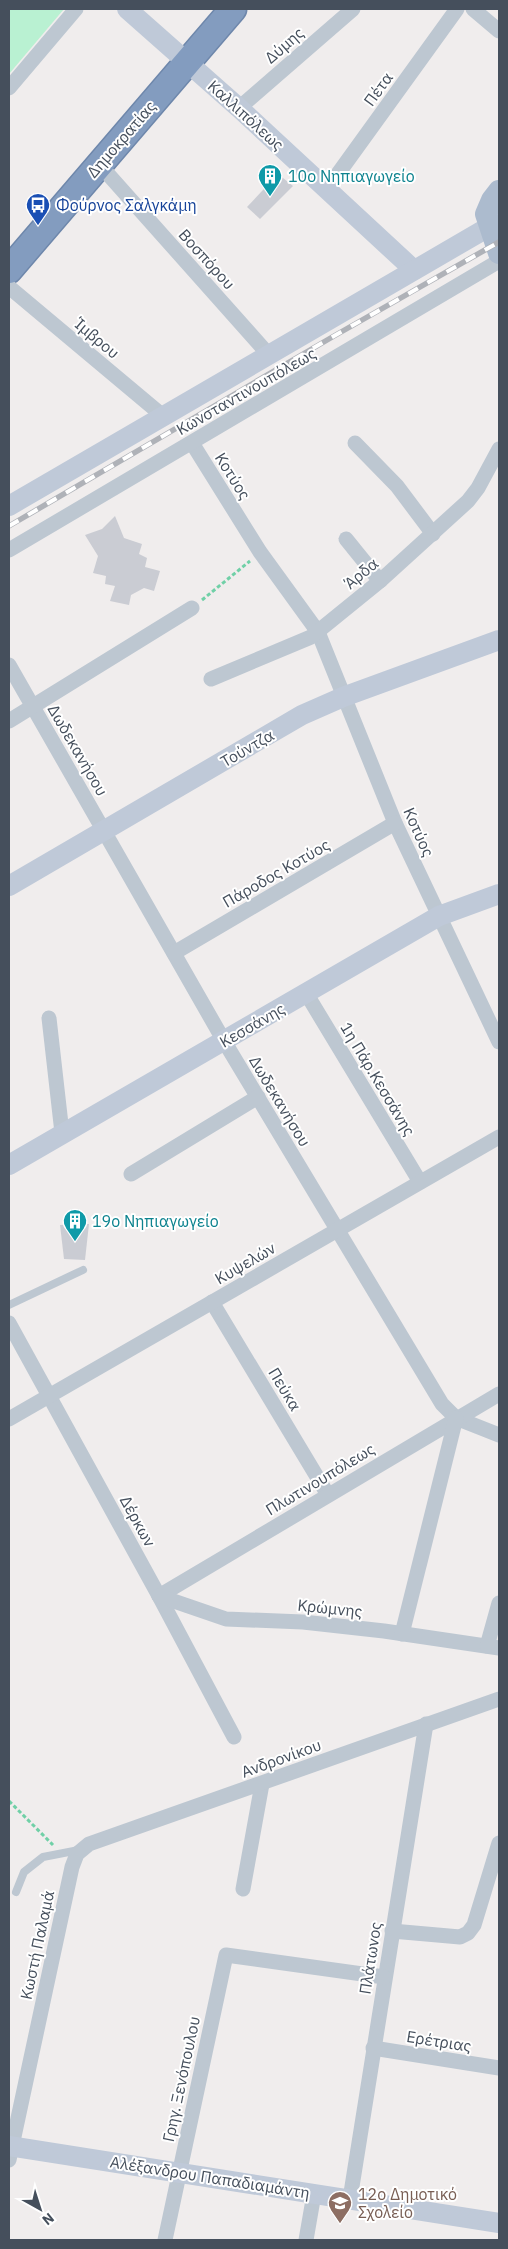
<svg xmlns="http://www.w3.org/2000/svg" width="508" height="2249" font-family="'IBM Plex Sans',sans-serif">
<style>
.green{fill:#b9f1d2}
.building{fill:#caccd3}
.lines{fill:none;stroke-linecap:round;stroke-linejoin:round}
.highway-casing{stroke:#6e87ab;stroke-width:29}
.path{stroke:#70d0a7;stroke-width:3;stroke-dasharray:4 2.5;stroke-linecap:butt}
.lane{stroke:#bdc7d1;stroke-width:8}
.street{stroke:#bdc7d1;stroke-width:15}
.secondary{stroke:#bfc9d8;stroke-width:20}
.primary{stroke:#acbbce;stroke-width:22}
.highway{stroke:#839cbf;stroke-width:26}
.rail-casing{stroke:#afb2b8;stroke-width:5.5}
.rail{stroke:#fff;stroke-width:4;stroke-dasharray:11;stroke-linecap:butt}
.labels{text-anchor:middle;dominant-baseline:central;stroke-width:4;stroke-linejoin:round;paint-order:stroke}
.street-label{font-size:16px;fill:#454f5c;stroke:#fff}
.culture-label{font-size:16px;fill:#0d838f;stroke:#fff;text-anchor:start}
.transit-label{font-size:16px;fill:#164399;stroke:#fff;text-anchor:start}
.education-label{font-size:16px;fill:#785e54;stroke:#fff;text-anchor:start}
</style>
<rect width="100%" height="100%" fill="#f0eded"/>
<path class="green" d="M9 9H64L9 74Z"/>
<g class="building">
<path d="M278 174 293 186 260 219 247 207Z"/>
<path d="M115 516 124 538 142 544 139 554 147 558 145 567 160 571 154 591 144 588 131 595 129 605 110 601 115 586 105 584 106 576 93 573 98 556 85 535 102 529Z"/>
<path d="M89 1224 85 1260 64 1259 60 1225Z"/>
</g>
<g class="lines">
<g class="highway-casing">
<path id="highway" d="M9 270 233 9"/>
</g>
<g class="path">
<path d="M202 600 250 561"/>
<path d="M9 1801 53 1845"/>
</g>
<g class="lane">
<path d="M9 1305 83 1270"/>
<path d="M16 1892 24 1872 43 1857 79 1850"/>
</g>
<g class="street">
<path d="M473 9 499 31"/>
<path d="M9 88 76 9"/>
<path d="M239 108 353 9"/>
<path d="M99 164 269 355"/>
<path d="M327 189 457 9"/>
<path d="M9 287 163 416"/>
<path d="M192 443 260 552 318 632 395 823 499 1042"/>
<path d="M355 443 397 486 433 534"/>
<path d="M346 539 380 581"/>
<path d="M9 550 499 261"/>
<path d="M9 665 224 1041 442 1404 456 1418 499 1435"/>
<path d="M211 679 311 637 380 581 468 501 478 488 499 449"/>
<path d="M9 721 192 608"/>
<path d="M174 953 395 823"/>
<path d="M306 993 420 1182"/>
<path d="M49 1018 62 1133"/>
<path d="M131 1174 258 1097"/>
<path d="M212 1302 328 1495"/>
<path d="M9 1323 159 1596 234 1737"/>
<path d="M9 1419 499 1137"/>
<path d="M159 1596 499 1394"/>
<path d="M159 1596 226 1619 303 1622 384 1631 499 1648"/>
<path d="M402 1634 456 1418"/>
<path d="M487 1646 499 1603"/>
<path d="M243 1889 262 1784"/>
<path d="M392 1931 460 1937 468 1933 474 1925 499 1843"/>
<path d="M373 2048 499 2068"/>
<path d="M9 2160 72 1867 77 1854 89 1844 499 1699"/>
<path d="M350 2199 426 1724"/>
<path d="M165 2240 226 1955 384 1977"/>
<path d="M306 2240 314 2194"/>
</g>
<g class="secondary">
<path d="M127 9 239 108 414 270"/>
<path d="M9 506 499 221"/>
<path d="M9 886 302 715 343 697 499 640"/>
<path d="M9 1165 439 916 499 894"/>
<path d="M9 2146 499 2223"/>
</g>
<path class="primary" d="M499 191 492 200 486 214 499 253"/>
<use href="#highway" class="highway"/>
<g class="rail-casing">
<path id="rail" d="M9 526 334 336 499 242"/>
</g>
<use href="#rail" class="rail"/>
</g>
<defs>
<g id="building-pin" transform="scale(1.25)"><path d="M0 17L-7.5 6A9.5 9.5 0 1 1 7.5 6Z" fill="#0f9aa8" stroke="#fff"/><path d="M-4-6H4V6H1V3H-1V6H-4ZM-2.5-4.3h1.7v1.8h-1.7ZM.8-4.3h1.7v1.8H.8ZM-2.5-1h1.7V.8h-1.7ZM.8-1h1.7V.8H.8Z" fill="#fff"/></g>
<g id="bus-pin" transform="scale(1.25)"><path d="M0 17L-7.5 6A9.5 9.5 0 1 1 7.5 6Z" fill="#1a4fb4" stroke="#fff"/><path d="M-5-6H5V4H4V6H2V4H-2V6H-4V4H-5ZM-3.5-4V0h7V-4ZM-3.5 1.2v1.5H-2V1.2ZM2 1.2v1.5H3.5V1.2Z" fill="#fff"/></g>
<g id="school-pin" transform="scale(1.25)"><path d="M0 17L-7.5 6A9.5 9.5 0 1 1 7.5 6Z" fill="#8d6e63" stroke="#fff"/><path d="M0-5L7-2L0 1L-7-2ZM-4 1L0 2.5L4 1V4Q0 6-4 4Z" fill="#fff"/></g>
</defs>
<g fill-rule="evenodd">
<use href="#building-pin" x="270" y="176"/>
<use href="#bus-pin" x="38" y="205"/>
<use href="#building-pin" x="75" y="1221"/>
<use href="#school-pin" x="340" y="2203"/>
</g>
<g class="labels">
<g class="street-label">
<text transform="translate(284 45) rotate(-41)">Δύμης</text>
<text transform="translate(378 89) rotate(-54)">Πέτα</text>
<text transform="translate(246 115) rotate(42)">Καλλιπόλεως</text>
<text transform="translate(121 139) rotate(-49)">Δημοκρατίας</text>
<text transform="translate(207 259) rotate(48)">Βοσπόρου</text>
<text transform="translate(97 338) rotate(40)">Ίμβρου</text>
<text transform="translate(246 391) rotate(-30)">Κωνσταντινουπόλεως</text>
<text transform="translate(233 476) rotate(58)">Κοτύος</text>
<text transform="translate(361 573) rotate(-40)">Άρδα</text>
<text transform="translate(247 748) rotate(-30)">Τούντζα</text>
<text transform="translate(78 750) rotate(60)">Δωδεκανήσου</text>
<text transform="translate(419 832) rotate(66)">Κοτύος</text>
<text transform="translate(276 873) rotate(-30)">Πάροδος Κοτύος</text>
<text transform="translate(252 1025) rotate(-30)">Κεσσάνης</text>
<text transform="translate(378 1079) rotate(59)">1η Πάρ.Κεσσάνης</text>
<text transform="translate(280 1101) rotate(59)">Δωδεκανήσου</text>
<text transform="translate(245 1263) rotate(-30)">Κυψελών</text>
<text transform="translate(285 1389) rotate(59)">Πεύκα</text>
<text transform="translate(320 1479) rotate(-31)">Πλωτινουπόλεως</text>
<text transform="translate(138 1521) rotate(61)">Δέρκων</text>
<text transform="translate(330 1608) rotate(6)">Κρώμνης</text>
<text transform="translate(281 1758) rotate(-20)">Ανδρονίκου</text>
<text transform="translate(37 1945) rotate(-78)">Κωστή Παλαμά</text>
<text transform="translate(370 1958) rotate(-81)">Πλάτωνος</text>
<text transform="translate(439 2041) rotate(9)">Ερέτριας</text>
<text transform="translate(181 2079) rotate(-78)">Γρηγ. Ξενόπουλου</text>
<text transform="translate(210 2177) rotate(9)">Αλέξανδρου Παπαδιαμάντη</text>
</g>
<g class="culture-label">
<text x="288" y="176">10ο Νηπιαγωγείο</text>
<text x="92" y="1221">19ο Νηπιαγωγείο</text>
</g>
<g class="transit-label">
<text x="56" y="205">Φούρνος Σαλγκάμη</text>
</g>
<g class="education-label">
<text x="358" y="2194">12ο Δημοτικό<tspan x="358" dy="18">Σχολείο</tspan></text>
</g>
</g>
<rect width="508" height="2249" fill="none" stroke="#454f5c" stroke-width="20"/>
<g transform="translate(40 2209) rotate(141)" stroke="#ffffff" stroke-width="4" paint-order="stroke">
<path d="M0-4L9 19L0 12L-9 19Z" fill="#454f5c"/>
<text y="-8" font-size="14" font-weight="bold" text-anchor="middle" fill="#454f5c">N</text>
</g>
</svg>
